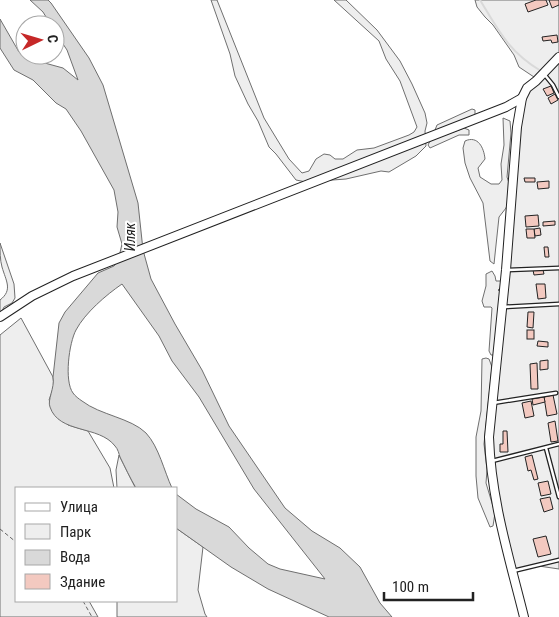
<svg xmlns="http://www.w3.org/2000/svg" width="559" height="617" font-family="'Roboto Condensed',sans-serif">
<style>
.green{fill:#eee;stroke:#6f6f6f}
.water{fill:#d9d9d9;stroke:#6f6f6f}
.lines{fill:none;stroke-linecap:round;stroke-linejoin:round}
.stream{stroke:#d9d9d9;stroke-width:2}
.building{fill:#f3c9c0;stroke:#222}
.lane-casing{stroke:#222;stroke-width:5}
.secondary-casing{stroke:#222;stroke-width:10}
.path{stroke:#646464;stroke-width:1;stroke-dasharray:4 2.5;stroke-linecap:butt}
.lane{stroke:#fff;stroke-width:2.5}
.secondary{stroke:#fff;stroke-width:8}
.labels{text-anchor:middle;dominant-baseline:central;stroke-width:4;stroke-linejoin:round;paint-order:stroke}
.water-label{font-size:14px;font-style:italic;fill:#222;stroke:#fff}
</style>
<rect width="100%" height="100%" fill="#fff"/>
<g class="green">
<path d="M211 0H217L264 118 289 159 302 173 309 171 316 159 324 154 330 155 335 159H343L357 150 374 148 409 135 414 132 417 127 400 81 386 59 379 41 334 0H346L377 30 400 61 412 84 425 113 427 123 425 131 426 146 416 156 389 172 381 171 346 179 306 182 296 180 276 154 269 147 258 121 248 104 235 76 230 54Z"/>
<path d="M475 0H559V569L532 565 513 570 488 461 522 98 543 73 540 71 534 77 519 67 514 55 493 25 485 17 477 7Z"/>
<path d="M472 109 475 110V116L437 132 435 130 437 125Z"/>
<path d="M503 118 510 121 511 133 507 177 510 186V196L506 208 499 217 494 264 490 261 483 203 470 178 465 163 463 148 465 141C478 135 484 148 485 159L478 168 480 177 491 184H499L502 180 501 164 504 145Z"/>
<path d="M464 128 469 130V135H459L430 148 428 145C429 144 429 142 430 141 432 139 460 130 464 128Z"/>
<path d="M0 243 14 284 15 298 12 303 4 307 0 315V300C13 290 6 281 2 267 0 260 0 251 0 243Z"/>
<path d="M492 271 495 276 496 281H501V287L498 290 501 293 494 355H491L489 351 492 308 491 307H484L482 301 486 286V274Z"/>
<path d="M21 318 53 377 54 386 49 400 68 425 88 431 110 468 114 488H16V601H89L98 617H0V335Z"/>
<path d="M486 358 489 359 492 367 484 444 487 470 486 483 495 513 493 526 490 527 478 498 476 476V437L481 411 482 359Z"/>
<path d="M119 455 135 487 136 488H117L116 470Z"/>
<path d="M176 528 203 547 198 590 205 614 207 617H117V601H176Z"/>
</g>
<path class="water" d="M30 0H48L51 3 89 58 103 85 138 203 143 250 151 279 175 324 202 370 229 426 285 508 312 531 340 548 360 567 380 603 392 617H329L268 589 231 567 176 528V494L196 509 229 527 249 548 268 564 280 569 325 579 254 489 199 397 172 361 159 336 122 284C106 295 85 313 76 330 69 343 64 381 73 393 75 396 79 399 82 401 100 415 131 418 146 433 159 447 164 471 172 488H136C130 478 125 467 120 457 119 454 118 449 115 446 99 425 59 434 50 407 47 400 55 388 53 377L59 323 65 312 98 273 114 266 118 261 122 244 117 227 118 212 114 190 81 131 66 109 56 103 33 80 14 70 0 48V19L19 52 30 59 63 68 78 80 67 50 55 32V25H51L43 12Z"/>
<g class="lines">
<g class="stream">
<path d="M480 0C499 31 508 51 541 71"/>
<path d="M555 87 559 94"/>
</g>
</g>
<g class="building">
<path d="M536 0H546L548 5 528 12 525 4Z"/>
<path d="M549 0H559V5L552 8Z"/>
<path d="M557 35 558 42 552 43 551 40 543 41 542 37Z"/>
<path d="M551 86 554 93 547 96 543 89Z"/>
<path d="M555 94 558 100 551 104 548 98Z"/>
<path d="M524 178H535V182H525Z"/>
<path d="M549 181V188L538 189 537 182Z"/>
<path d="M538 215 539 226 526 227 525 216Z"/>
<path d="M555 221V225L543 226V222Z"/>
<path d="M540 228 541 235 535 236 534 229Z"/>
<path d="M526 229H534L535 238H527Z"/>
<path d="M544 247H548L549 257H545Z"/>
<path d="M533 270H543L544 274 534 275Z"/>
<path d="M536 284H545L546 298 538 299Z"/>
<path d="M528 312H534L533 328 527 327Z"/>
<rect x="527" y="330" width="7" height="9"/>
<path d="M538 341 548 342V347L537 346Z"/>
<path d="M548 360V369L540 370V361Z"/>
<path d="M537 363 538 389H531L530 364Z"/>
<path d="M553 395 557 414 547 416 544 397Z"/>
<path d="M544 397 545 402 533 405 532 399Z"/>
<path d="M531 401 534 416 525 418 522 403Z"/>
<path d="M555 421 558 441 551 442 548 423Z"/>
<path d="M503 431H507L508 452H500V444H503Z"/>
<path d="M532 455 538 479 534 480 531 470 528 471 525 457Z"/>
<path d="M548 481 551 494 541 496 538 483Z"/>
<path d="M550 497 553 509 544 512 540 499Z"/>
<path d="M546 536 551 554 538 557 533 539Z"/>
</g>
<g class="lines">
<g class="lane-casing">
<g id="lane">
<path d="M544 74 553 85 559 97"/>
<path d="M507 270 559 268"/>
<path d="M503 307 559 304"/>
<path d="M493 403 556 393"/>
<path d="M546 448 559 497"/>
<path d="M492 461 559 444"/>
<path d="M513 571 559 560"/>
</g>
</g>
<g class="secondary-casing">
<g id="secondary">
<path d="M0 317 32 296 73 276 506 107 522 98"/>
<path d="M524 617C509 557 491 499 489 437L506 270 517 127 522 98 527 88 536 81 559 57"/>
</g>
</g>
<g class="path">
<path d="M0 529 16 542"/>
<path d="M83 601 92 617"/>
</g>
<use href="#lane" class="lane"/>
<use href="#secondary" class="secondary"/>
</g>
<g class="labels">
<g class="water-label">
<text transform="translate(130 237) rotate(-90)">Иляк</text>
</g>
</g>
<rect x="15" y="487" width="162" height="115" fill="#ffffff" stroke="#a7a7a7"/>
<rect x="25" y="503" width="25" height="8" fill="#ffffff" stroke="#a7a7a7"/>
<text x="60" y="512" font-size="15" fill="#222222">Улица</text>
<rect x="25" y="524" width="25" height="15" fill="#eeeeee" stroke="#a7a7a7"/>
<text x="60" y="537" font-size="15" fill="#222222">Парк</text>
<rect x="25" y="550" width="25" height="15" fill="#d9d9d9" stroke="#a7a7a7"/>
<text x="60" y="562" font-size="15" fill="#222222">Вода</text>
<rect x="25" y="574" width="25" height="15" fill="#f3c9c0" stroke="#a7a7a7"/>
<text x="60" y="587" font-size="15" fill="#222222">Здание</text>
<g transform="translate(40 40) rotate(85)"><circle r="24" fill="#ffffff" stroke="#a7a7a7"/>
<path d="M0-4L9 19L0 12L-9 19Z" fill="#c62828"/>
<text y="-8" font-size="14" font-weight="bold" text-anchor="middle" fill="#222222">С</text>
</g>
<path d="M384 592v8h89v-8" fill="none" stroke="#222222" stroke-width="2.5"/>
<text x="392" y="592" font-size="15" fill="#222222" stroke="#ffffff" stroke-width="4" paint-order="stroke">100 m</text>
</svg>
